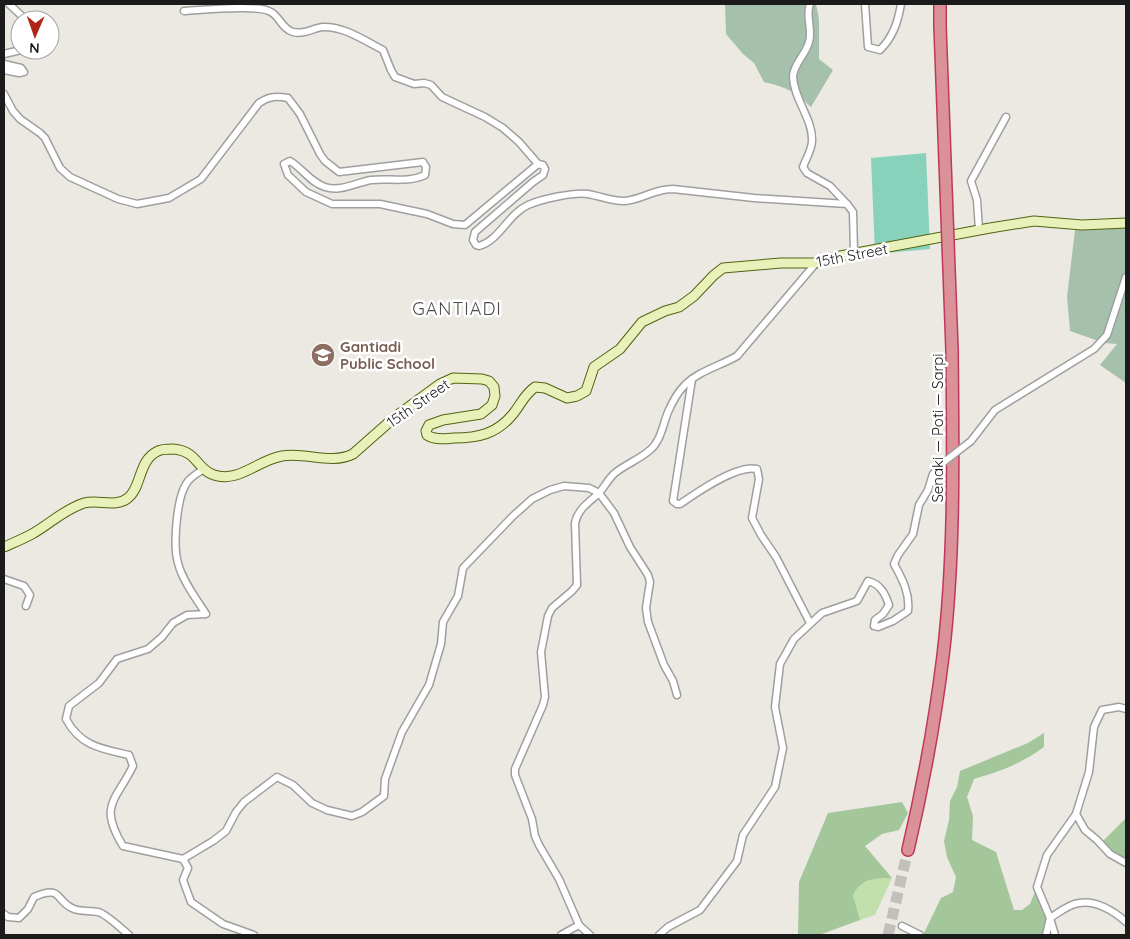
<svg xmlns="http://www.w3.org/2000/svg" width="1130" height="939" font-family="Quicksand,sans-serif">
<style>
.grass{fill:#c1e0ac}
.forest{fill:#a3c69b}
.cemetery{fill:#a5c1ac}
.pitch{fill:#88d2bc}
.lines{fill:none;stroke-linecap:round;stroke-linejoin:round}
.highway-tunnel{stroke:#c1c0ba;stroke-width:11;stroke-dasharray:11 5.5;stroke-linecap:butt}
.street-casing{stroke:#9f9f9f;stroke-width:9}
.secondary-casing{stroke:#526311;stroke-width:11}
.highway-casing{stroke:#c03859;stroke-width:14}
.street{stroke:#fff;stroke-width:6}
.secondary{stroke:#e9f1ba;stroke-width:9}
.highway{stroke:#db9198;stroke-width:11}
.street-bridge-casing{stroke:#9f9f9f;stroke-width:9;stroke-linecap:butt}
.highway-bridge-casing{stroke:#c03859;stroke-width:14;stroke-linecap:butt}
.street-bridge{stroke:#fff;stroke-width:6}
.highway-bridge{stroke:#db9198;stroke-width:11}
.labels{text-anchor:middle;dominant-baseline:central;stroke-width:5;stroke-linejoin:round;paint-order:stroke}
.street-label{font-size:15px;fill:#1b1b1b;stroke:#fff}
.education-label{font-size:15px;font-weight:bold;fill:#785e54;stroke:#fff;text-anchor:start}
.quarter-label{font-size:18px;letter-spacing:1px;fill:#4e4e4e;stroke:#fff}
</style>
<rect width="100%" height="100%" fill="#ebe9e2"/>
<path class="grass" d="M874 878H892L875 915 860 920 853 895 859 885Z"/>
<g class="forest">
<path d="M1044 733V747C1020 764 1002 771 974 779L967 797 973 816 972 840 996 852 1014 910H1022L1030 904 1037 887 1055 935H923L941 898 953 892 956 877 947 857 944 841 949 820 950 801 957 787 960 771 1028 743Z"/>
<path d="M902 802 908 813 899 830 882 834 865 846 892 878C874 878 862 878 853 895L860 920 819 935H798L799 882 828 813Z"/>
<path d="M1126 818V863L1100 844Z"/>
</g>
<g class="cemetery">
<path d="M725 4H816L819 19V59L833 70 811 107C795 91 785 87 764 82L754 63 743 54 726 34Z"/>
<path d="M1126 228V383L1100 365 1117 344 1104 343 1070 331 1067 297 1075 230Z"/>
</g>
<path class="pitch" d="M926 153 930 249 875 254 871 158Z"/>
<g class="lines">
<path class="highway-tunnel" d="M888 935 908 850"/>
<g class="street-casing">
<g id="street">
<path d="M9 4 26 20"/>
<path d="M810 4C805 15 813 30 809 42 806 54 793 65 793 77 794 100 813 119 812 141 812 149 806 159 803 167L807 173 830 186 847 204"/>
<path d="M865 4 868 47 880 50C893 37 898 22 901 4"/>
<path d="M184 11C201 10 259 4 271 12 280 17 282 29 293 32 304 35 313 28 323 27 344 26 365 41 383 50L391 70 395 77 414 84 424 83 431 85 442 97 485 117 503 128 519 142 538 164"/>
<path d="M4 54 21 50"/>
<path d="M4 64 21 68 24 72 19 73 4 70"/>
<path d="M4 94 13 111 20 119 40 133 45 138 60 168 70 177 118 199 137 204 169 198 201 179 259 103C269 96 277 96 288 98L300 114 320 154 325 161 339 172 423 162 426 167 425 175C408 183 389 178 371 180 355 183 340 192 325 187 310 182 303 169 290 161L284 164 288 175 306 192 332 204H380L427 214 453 224 465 225 538 164 543 165 545 169 543 175 533 182 475 232 473 240 476 245 479 246C500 240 508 214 528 205 542 199 573 192 588 194 600 196 614 202 625 201 644 199 653 189 673 189L754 198 847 204 853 212 854 253"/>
<path d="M979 230 977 200 971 181 1006 117"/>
<path d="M692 379 673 501 677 504H680C696 493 737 464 757 469L759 479 752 518 761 535 776 557 810 623"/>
<path d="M971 441 995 410 1094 349 1107 335 1126 277"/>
<path d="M204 469C199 472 193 476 189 480 176 494 173 546 178 563 182 580 197 600 206 614L187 615 173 623 162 637 148 649 117 659 99 683 69 706 66 719C80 746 102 749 129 755L133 766C116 801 98 805 123 846L183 859 188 868 183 880 191 902 223 924 254 935"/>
<path d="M4 579 24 586 30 595 26 606"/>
<path d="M1076 814 1085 830 1097 840 1110 854 1126 863"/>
<path d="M183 859 213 841 226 831 236 812 244 802 277 777 293 785 312 803 327 810 352 816 362 812 384 796 385 779 402 732 429 685 441 644 443 622 458 596 463 568 513 516 532 499 550 490 564 486 589 488 599 493 614 513 630 547 648 575 650 582 646 608 648 622 664 665 673 681 677 695"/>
<path d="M4 914 8 917 19 918 28 909 34 897C63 884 55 902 74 909 82 912 90 910 98 912 105 913 123 930 129 935"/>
<path d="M902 926 920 935"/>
<path d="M561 935 579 925"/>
<path d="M590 935 579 925 559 879 539 845 535 836 532 819 515 775V769L543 705 545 697 541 652 548 616 552 608 572 591 577 585 575 523C578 509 588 503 598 494 604 488 608 479 615 473 626 464 640 459 650 450 661 441 663 424 668 412 672 403 677 393 684 386 698 371 720 366 737 356L816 263"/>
<path d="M659 935 668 927 700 910 737 861 743 835 775 787 783 748 775 707 780 664 794 639 822 613 857 601 868 581C880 584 885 593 889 605L883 614 875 620 874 626 878 627 893 621 908 611C910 594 903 580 894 564L898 555 913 534 919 505 928 490 933 474 940 465"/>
<path d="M1046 935 1050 918C1058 913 1069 904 1079 903 1096 900 1114 911 1126 922"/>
<path d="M1055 935 1050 918 1037 887 1047 855 1076 814 1089 772 1094 727 1102 710 1119 707 1126 709"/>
</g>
</g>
<g class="secondary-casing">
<path id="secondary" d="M4 547C13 543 23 539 32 534 50 524 63 510 84 503 98 499 116 508 128 498 142 487 138 460 158 451 162 449 169 449 173 449 198 451 196 469 214 475 239 483 258 460 282 456 306 452 331 465 353 454L395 417 440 384 453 378 482 379 489 381 494 387 495 396 492 405 481 414 443 420 429 425 426 431 427 435C434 440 445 439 454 438 478 438 497 434 513 414 522 403 523 396 535 387L545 388 567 398 577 396 586 391 594 367 620 349 642 322 665 311 679 307 694 296 714 275 723 268 781 263H816L835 257 990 228 1034 221 1082 225 1126 223"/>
</g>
<g class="highway-casing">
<g id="highway">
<path d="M940 4V26"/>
<path d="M908 850C923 786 935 721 943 656 955 555 953 452 952 350"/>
</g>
</g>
<use href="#street" class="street"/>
<use href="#secondary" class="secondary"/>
<use href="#highway" class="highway"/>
<g class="street-bridge-casing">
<path id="street-bridge" d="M940 465 971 441"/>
</g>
<g class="highway-bridge-casing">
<path id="highway-bridge" d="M940 26 952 350"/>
</g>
<use href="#street-bridge" class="street-bridge"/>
<use href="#highway-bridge" class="highway-bridge"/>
</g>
<defs>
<g id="school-disc" transform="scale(1.25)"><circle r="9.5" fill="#8d6e63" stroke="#fff"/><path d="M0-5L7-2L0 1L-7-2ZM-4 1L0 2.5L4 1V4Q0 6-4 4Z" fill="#fff"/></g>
</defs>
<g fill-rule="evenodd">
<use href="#school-disc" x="323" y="355"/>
</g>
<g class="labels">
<g class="street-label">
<text transform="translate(852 255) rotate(-11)">15th Street</text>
<text transform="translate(418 403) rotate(-35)">15th Street</text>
<text transform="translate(937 428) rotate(-90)">Senaki — Poti — Sarpi</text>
</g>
<g class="education-label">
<text x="340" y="346">Gantiadi<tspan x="340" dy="17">Public School</tspan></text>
</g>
<g class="quarter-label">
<text x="457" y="308">GANTIADI</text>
</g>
</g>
<rect width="1130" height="939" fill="none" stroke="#1b1b1b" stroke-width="10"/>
<g transform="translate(35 35) rotate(182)"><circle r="24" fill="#ffffff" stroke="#a4a4a4"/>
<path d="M0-4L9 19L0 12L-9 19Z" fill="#af2517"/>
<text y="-8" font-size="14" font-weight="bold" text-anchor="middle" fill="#1b1b1b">N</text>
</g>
</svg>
